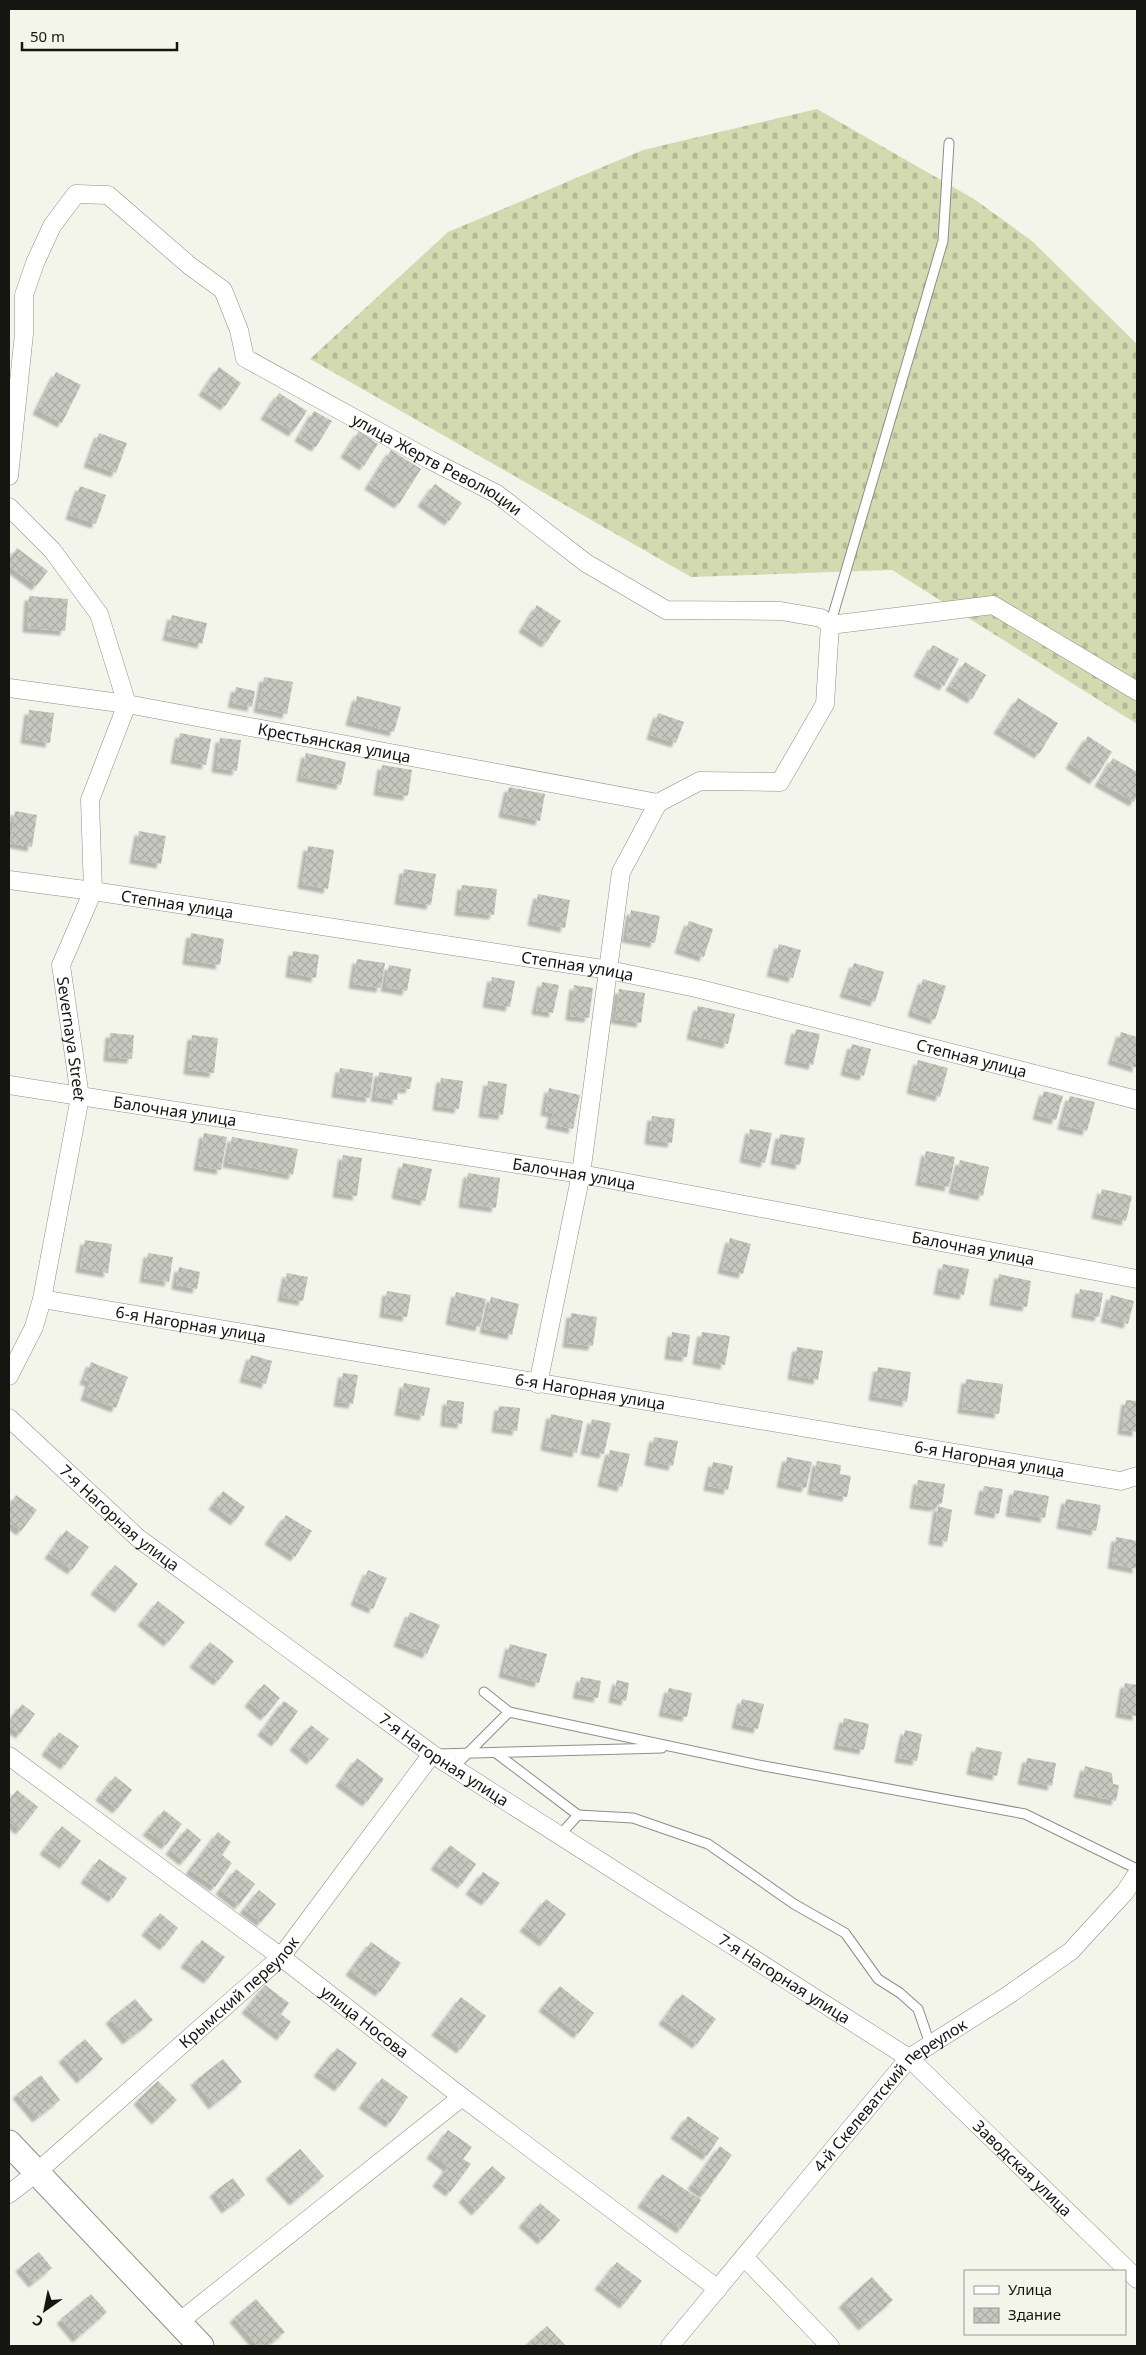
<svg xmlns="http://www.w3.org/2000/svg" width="1146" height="2355" font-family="'Noto Sans',sans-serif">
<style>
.cemetery{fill:url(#cemetery-stones)}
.building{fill:url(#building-cross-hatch);filter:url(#shadow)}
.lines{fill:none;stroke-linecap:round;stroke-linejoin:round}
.service-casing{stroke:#8d8f85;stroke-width:11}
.minor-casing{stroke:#8d8f85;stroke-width:19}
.secondary-casing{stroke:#8d8f85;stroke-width:27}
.service{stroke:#fff;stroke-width:9}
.minor{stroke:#fff;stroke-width:18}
.secondary{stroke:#fff;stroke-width:25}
.labels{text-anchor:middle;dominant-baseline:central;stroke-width:4;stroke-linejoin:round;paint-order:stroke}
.street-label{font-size:16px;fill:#151512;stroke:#f3f5eb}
</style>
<defs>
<pattern id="cemetery-stones" width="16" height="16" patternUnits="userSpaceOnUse" patternTransform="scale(1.25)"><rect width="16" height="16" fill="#d4dab0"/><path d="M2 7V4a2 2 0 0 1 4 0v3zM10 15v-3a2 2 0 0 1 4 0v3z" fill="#b5ba96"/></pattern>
<pattern id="building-cross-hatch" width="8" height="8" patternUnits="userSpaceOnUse" patternTransform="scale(1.25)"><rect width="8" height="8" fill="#c7c9bf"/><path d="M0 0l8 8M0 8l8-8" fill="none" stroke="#aaaca3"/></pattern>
<filter id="shadow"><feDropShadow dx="-4.5" dy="4.5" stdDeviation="1" flood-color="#0004"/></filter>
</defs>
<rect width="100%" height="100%" fill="#f3f5eb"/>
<path class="cemetery" d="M817 109 974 199 1032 241 1137 344V724L892 570 691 577 310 359 448 232 643 150Z"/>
<g class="building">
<path d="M219 367 241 383 225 406 203 391Z"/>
<path d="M56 372 81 385 62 423 37 410Z"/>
<path d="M279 393 307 411 293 432 265 415Z"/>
<path d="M314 411 332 421 316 447 299 437Z"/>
<path d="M359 431 378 444 364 466 345 453Z"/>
<path d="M99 433 127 443 116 473 88 463Z"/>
<path d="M391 450 421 469 399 504 369 485Z"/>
<path d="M435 484 462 503 449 521 422 502Z"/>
<path d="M80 486 106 495 96 524 70 515Z"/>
<path d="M17 548 48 571 36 586 9 566V560Z"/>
<path d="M29 596 68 599 65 631 27 628Z"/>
<path d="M537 605 561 621 546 643 523 628Z"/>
<path d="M172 615 207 623 202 644 167 636Z"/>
<path d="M933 645 959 659 944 686 918 672Z"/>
<path d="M965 662 986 675 972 699 950 686Z"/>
<path d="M264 677 293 682 287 714 258 708Z"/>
<path d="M236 687 255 691 252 707 232 703Z"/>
<path d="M357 696 401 707 394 732 350 721Z"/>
<path d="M1018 698 1058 723 1039 754 998 729Z"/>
<path d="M29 710 54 713 50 743 25 739Z"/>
<path d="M658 713 684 722 676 743 651 735Z"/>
<path d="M180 733 211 739 206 765 175 759Z"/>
<path d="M1088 736 1112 752 1094 780 1070 764Z"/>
<path d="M220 738 241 740 237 771 216 768Z"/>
<path d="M306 753 346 762 341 785 301 777Z"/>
<path d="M1113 758 1137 772V796L1134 802 1099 782Z"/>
<path d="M382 765 412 770 408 796 378 791Z"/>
<path d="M509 787 545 794 540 821 503 813Z"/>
<path d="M15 811 37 815 32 847 10 843Z"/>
<path d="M139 831 166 836 161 864 134 859Z"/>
<path d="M308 846 334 850 328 889 302 884Z"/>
<path d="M404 869 436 874 431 905 399 900Z"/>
<path d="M462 885 497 889 494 915 459 911Z"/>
<path d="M538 894 570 900 565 928 532 921Z"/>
<path d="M631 910 660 916 655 943 626 938Z"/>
<path d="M689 921 713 929 704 957 679 949Z"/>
<path d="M191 933 224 939 220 965 187 960Z"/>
<path d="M779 944 801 950 793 978 771 972Z"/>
<path d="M293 951 319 955 316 978 290 973Z"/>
<path d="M357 959 385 963 381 988 353 984Z"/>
<path d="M854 963 884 972 875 1002 844 993Z"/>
<path d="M389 965 411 969 407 991 385 987Z"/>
<path d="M492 977 515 981 510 1007 487 1003Z"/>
<path d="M923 979 946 986 935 1020 912 1012Z"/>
<path d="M542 982 559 985 553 1013 536 1010Z"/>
<path d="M574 985 593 988 589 1018 570 1016Z"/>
<path d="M619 989 645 993 641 1023 615 1019Z"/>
<path d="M698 1006 735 1014 728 1044 691 1035Z"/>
<path d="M796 1029 820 1034 813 1065 789 1060Z"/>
<path d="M1121 1032 1137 1037V1068L1112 1060Z"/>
<path d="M110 1033 134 1035 132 1059 108 1057Z"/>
<path d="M192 1035 218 1038 214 1073 188 1070Z"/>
<path d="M852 1044 871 1049 864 1076 845 1071Z"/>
<path d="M918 1060 948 1068 940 1097 911 1089Z"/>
<path d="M340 1068 373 1073 370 1098 336 1093Z"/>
<path d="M379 1072 412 1077 410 1089 398 1088 397 1100 375 1097Z"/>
<path d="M441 1078 463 1081 459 1109 437 1106Z"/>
<path d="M488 1081 507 1084 503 1115 483 1113Z"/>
<path d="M549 1088 580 1095 573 1129 550 1124 553 1113 545 1111Z"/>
<path d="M1044 1091 1063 1096 1056 1120 1037 1115Z"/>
<path d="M1070 1096 1095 1102 1087 1131 1062 1125Z"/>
<path d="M652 1116 675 1119 672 1143 649 1140Z"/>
<path d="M750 1129 772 1133 765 1163 744 1158Z"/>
<path d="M204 1133 227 1137 221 1170 198 1166Z"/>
<path d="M780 1134 805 1138 800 1165 775 1160Z"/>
<path d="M232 1137 298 1149 293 1175 227 1163Z"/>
<path d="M926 1151 955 1157 949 1187 920 1181Z"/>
<path d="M343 1155 362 1158 357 1196 337 1193Z"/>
<path d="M960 1160 989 1167 983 1196 953 1189Z"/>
<path d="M403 1163 432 1169 425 1201 396 1194Z"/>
<path d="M468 1173 500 1178 496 1208 463 1203Z"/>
<path d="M1102 1189 1132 1196 1126 1221 1096 1214Z"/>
<path d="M730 1238 751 1244 743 1274 722 1269Z"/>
<path d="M85 1240 112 1244 108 1273 80 1268Z"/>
<path d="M148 1253 173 1257 169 1282 144 1278Z"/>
<path d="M943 1264 969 1269 964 1295 938 1290Z"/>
<path d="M179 1267 200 1272 197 1289 176 1285Z"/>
<path d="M287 1273 308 1277 303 1301 282 1297Z"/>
<path d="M999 1274 1031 1281 1027 1307 994 1301Z"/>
<path d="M1080 1289 1103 1293 1099 1317 1076 1313Z"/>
<path d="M387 1291 411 1295 407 1317 384 1313Z"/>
<path d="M456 1292 486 1299 480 1327 450 1320Z"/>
<path d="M1111 1295 1134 1301 1128 1324 1105 1318Z"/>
<path d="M491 1297 519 1304 512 1335 484 1329Z"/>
<path d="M571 1313 597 1317 593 1346 567 1343Z"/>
<path d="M672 1332 690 1335 687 1357 669 1355Z"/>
<path d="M702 1332 730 1336 725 1365 697 1360Z"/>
<path d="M797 1347 823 1351 818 1380 792 1375Z"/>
<path d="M251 1355 272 1361 266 1384 244 1378Z"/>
<path d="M91 1362 128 1377 116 1408 85 1396 90 1382 84 1380Z"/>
<path d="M878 1367 911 1372 907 1402 873 1396Z"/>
<path d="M343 1373 358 1375 353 1404 338 1402Z"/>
<path d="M966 1379 1003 1384 999 1414 962 1409Z"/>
<path d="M404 1383 430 1388 424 1416 399 1411Z"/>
<path d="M447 1400 464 1402 462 1424 445 1422Z"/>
<path d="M1126 1400 1137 1401V1432L1122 1430Z"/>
<path d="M499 1406 520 1408 517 1431 496 1428Z"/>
<path d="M551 1414 583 1421 577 1453 545 1446Z"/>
<path d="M592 1419 611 1423 604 1454 585 1450Z"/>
<path d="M654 1437 678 1441 673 1466 649 1461Z"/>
<path d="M610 1450 630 1454 622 1487 602 1482Z"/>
<path d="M787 1457 812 1462 806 1488 781 1483Z"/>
<path d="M817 1461 841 1465 840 1474 851 1476 847 1497 812 1490Z"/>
<path d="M713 1462 733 1466 728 1490 708 1486Z"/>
<path d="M918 1480 945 1484 942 1503 934 1507 914 1504Z"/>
<path d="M984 1486 1003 1489 999 1514 979 1510Z"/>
<path d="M1014 1490 1049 1496 1045 1518 1010 1512Z"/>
<path d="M223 1491 245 1507 235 1521 213 1505Z"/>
<path d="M16 1495 37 1510 21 1531 9 1522V1506Z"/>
<path d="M1066 1499 1101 1505 1096 1531 1061 1524Z"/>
<path d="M938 1506 952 1510 947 1542 933 1540Z"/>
<path d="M286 1515 312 1531 295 1557 269 1540Z"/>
<path d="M66 1530 89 1547 72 1570 49 1554Z"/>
<path d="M1116 1537 1137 1541V1569L1112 1564Z"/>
<path d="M115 1565 138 1584 119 1608 95 1590Z"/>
<path d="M368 1570 387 1578 373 1609 355 1601Z"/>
<path d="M158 1601 185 1622 168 1642 142 1621Z"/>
<path d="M410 1612 440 1625 427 1654 398 1642Z"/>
<path d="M210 1642 234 1661 218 1681 194 1663Z"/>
<path d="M510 1644 547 1654 539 1683 503 1673Z"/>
<path d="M581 1677 601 1681 598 1698 577 1694Z"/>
<path d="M617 1680 629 1683 626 1701 613 1698Z"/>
<path d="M1125 1683 1137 1685V1716L1120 1713Z"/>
<path d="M264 1684 280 1698 265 1716 249 1702Z"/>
<path d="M669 1688 692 1693 687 1717 663 1712Z"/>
<path d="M742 1699 764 1704 758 1729 736 1724Z"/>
<path d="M284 1701 298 1711 276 1742 262 1731Z"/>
<path d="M22 1704 35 1714 20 1734 9 1726V1722Z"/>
<path d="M844 1718 869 1724 864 1750 838 1745Z"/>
<path d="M311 1725 329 1739 311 1760 294 1746Z"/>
<path d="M905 1730 922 1734 917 1761 899 1758Z"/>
<path d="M59 1732 79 1746 65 1765 46 1751Z"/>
<path d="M976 1747 1002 1752 997 1776 971 1770Z"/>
<path d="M357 1758 384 1779 367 1802 340 1782Z"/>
<path d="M1027 1758 1056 1763 1052 1786 1022 1780Z"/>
<path d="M1085 1766 1112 1773 1113 1784 1119 1785 1116 1801 1078 1793Z"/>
<path d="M115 1776 132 1790 117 1809 100 1796Z"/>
<path d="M17 1790 38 1807 20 1830 9 1821V1800Z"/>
<path d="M164 1810 182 1824 166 1845 147 1831Z"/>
<path d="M62 1826 81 1841 64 1864 44 1850Z"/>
<path d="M187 1828 201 1840 184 1861 170 1850Z"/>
<path d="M218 1832 231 1842 222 1855 232 1863 215 1887 190 1870Z"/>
<path d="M450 1845 476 1864 462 1884 435 1865Z"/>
<path d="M99 1859 127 1878 113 1898 85 1879Z"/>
<path d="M236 1869 255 1884 239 1905 220 1890Z"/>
<path d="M483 1872 500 1883 486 1901 470 1890Z"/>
<path d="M259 1890 276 1904 261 1922 244 1909Z"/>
<path d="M546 1899 566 1914 544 1942 524 1927Z"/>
<path d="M160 1913 178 1928 164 1946 146 1931Z"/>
<path d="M202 1940 225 1957 208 1979 185 1963Z"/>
<path d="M371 1942 401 1963 380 1992 350 1971Z"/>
<path d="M265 1985 289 2003 281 2014 291 2022 281 2036 246 2009Z"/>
<path d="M560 1986 594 2013 578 2034 543 2007Z"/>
<path d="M682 1994 716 2019 697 2044 663 2020Z"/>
<path d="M461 1997 486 2016 461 2049 436 2031Z"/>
<path d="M135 1999 153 2020 127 2040 110 2019Z"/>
<path d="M85 2039 103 2059 81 2079 63 2058Z"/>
<path d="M337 2048 357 2063 339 2087 318 2072Z"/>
<path d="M223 2059 242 2082 213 2105 195 2081Z"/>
<path d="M41 2075 60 2100 37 2118 17 2094Z"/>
<path d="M382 2078 408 2097 390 2123 363 2104Z"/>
<path d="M158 2081 177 2100 156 2120 138 2100Z"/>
<path d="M688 2116 719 2138 707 2156 675 2134Z"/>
<path d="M448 2130 472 2147 463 2159 471 2164 450 2192 437 2182 448 2167 431 2154Z"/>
<path d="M720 2146 732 2155 704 2194 692 2185Z"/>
<path d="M300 2149 324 2176 294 2201 270 2175Z"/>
<path d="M492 2166 506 2178 476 2211 463 2198Z"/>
<path d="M662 2174 701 2200 681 2229 642 2203Z"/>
<path d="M233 2178 245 2195 226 2209 214 2192Z"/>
<path d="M540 2203 560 2220 542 2240 523 2223Z"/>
<path d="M39 2252 52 2268 33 2283 20 2267Z"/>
<path d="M617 2262 642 2281 624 2304 599 2285Z"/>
<path d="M872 2277 893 2300 863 2326 843 2303Z"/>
<path d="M91 2294 107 2312 77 2338 61 2319Z"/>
<path d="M256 2299 285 2332 268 2346H258L234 2318Z"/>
<path d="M547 2326 566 2346H525Z"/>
</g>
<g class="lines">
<g class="service-casing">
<g id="service">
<path d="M830 625 943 241 949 143"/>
<path d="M484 1692 509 1712 764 1766 1025 1814 1137 1869"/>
<path d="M496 1753 578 1815"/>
<path d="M438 1754 662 1748"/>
<path d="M453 1768 509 1712"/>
<path d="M560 1835 578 1815 633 1818 708 1844 794 1904 845 1933 878 1979 900 1993 918 2009 930 2044"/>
</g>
</g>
<g class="minor-casing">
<g id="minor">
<path id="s1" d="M9 476 24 334V295L35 263 52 226 76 194 108 195 190 266 223 290 239 330 245 358 430 460 497 494 586 563 666 610 781 611 821 618 830 625"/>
<path id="s2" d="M9 507 52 550 99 614 127 704 90 800 93 891 61 965 80 1097 42 1299 34 1327 9 1376"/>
<path d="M830 625 993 605 1137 691"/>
<path id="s3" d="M9 688 127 704 658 803"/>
<path id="s4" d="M9 880 93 891 609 970 696 988 1137 1100"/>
<path id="s5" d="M9 1085 581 1174 1137 1279"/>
<path id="s6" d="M42 1299 1121 1481 1137 1476"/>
<path d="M538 1384 581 1174 621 872 658 803 700 781 780 782 825 704 830 625"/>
<path id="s7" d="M9 1418 138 1538 432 1754 909 2058 1137 2279"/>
<path id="s8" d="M9 1756 281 1957 462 2097 718 2289"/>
<path id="s9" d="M9 2194 36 2173 281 1957 432 1754"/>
<path d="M744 2257 830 2346"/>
<path d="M179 2322 462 2097"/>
<path id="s10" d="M670 2346 909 2058 1007 1996 1071 1951 1125 1892 1137 1874"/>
</g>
</g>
<g class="secondary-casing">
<path id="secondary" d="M9 2143 201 2346"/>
</g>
<use href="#service" class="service"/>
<use href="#minor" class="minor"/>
<use href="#secondary" class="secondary"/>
</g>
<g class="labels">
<g class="street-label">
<text stroke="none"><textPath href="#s1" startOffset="769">улица Жертв Революции</textPath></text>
<text stroke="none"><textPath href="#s3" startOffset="330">Крестьянская улица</textPath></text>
<text stroke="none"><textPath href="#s4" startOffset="170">Степная улица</textPath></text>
<text stroke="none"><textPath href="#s4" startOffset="575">Степная улица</textPath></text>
<text stroke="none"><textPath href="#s2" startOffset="584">Severnaya Street</textPath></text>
<text stroke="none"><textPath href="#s4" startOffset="980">Степная улица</textPath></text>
<text stroke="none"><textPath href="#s5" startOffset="168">Балочная улица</textPath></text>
<text stroke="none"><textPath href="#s5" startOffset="572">Балочная улица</textPath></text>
<text stroke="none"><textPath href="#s5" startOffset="978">Балочная улица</textPath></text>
<text stroke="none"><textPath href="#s6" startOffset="151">6-я Нагорная улица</textPath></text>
<text stroke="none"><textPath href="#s6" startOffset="556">6-я Нагорная улица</textPath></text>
<text stroke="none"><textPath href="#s6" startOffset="961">6-я Нагорная улица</textPath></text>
<text stroke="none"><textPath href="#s7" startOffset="149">7-я Нагорная улица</textPath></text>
<text stroke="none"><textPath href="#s7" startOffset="554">7-я Нагорная улица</textPath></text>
<text stroke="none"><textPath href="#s7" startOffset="959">7-я Нагорная улица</textPath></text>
<text stroke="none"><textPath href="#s9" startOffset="306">Крымский переулок</textPath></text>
<text stroke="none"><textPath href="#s8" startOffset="444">улица Носова</textPath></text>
<text stroke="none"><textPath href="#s10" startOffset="335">4-й Скелеватский переулок</textPath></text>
<text stroke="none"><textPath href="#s7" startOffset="1265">Заводская улица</textPath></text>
</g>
</g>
<rect width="1146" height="2355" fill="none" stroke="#151512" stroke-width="20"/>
<rect x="964" y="2270" width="162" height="65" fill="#f3f5eb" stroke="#9a9b94"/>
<rect x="974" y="2286" width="25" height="8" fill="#ffffff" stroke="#9a9b94"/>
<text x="1008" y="2295" font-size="15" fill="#151512">Улица</text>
<rect x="974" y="2308" width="25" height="15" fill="url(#building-cross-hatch)" stroke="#9a9b94"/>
<text x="1008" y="2320" font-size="15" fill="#151512">Здание</text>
<g transform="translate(45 2310) rotate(213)" stroke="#f3f5eb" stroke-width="4" paint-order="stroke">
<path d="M0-4L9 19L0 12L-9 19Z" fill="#151512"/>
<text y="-8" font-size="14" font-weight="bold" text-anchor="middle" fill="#151512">С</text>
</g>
<path d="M22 42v8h155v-8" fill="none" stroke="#151512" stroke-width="2.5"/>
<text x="30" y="42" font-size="15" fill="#151512" stroke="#f3f5eb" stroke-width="4" paint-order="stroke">50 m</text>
</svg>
